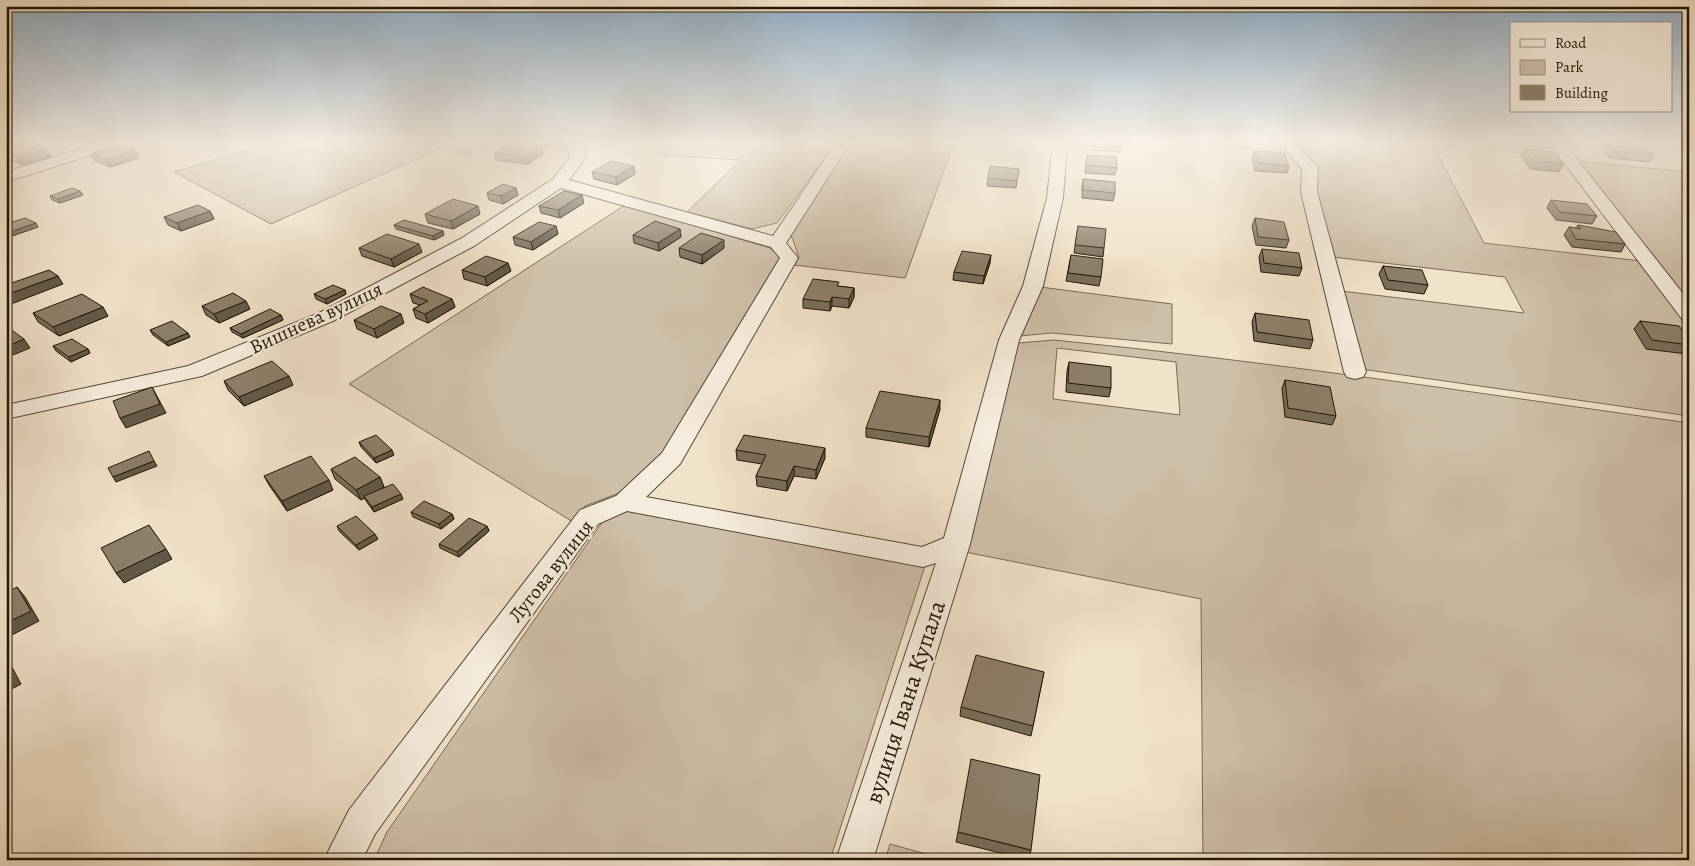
<svg xmlns="http://www.w3.org/2000/svg" width="1695" height="866" font-family="Alegreya,serif">
<style>
.green{fill:#cebfa8;stroke:#786a56;fill-rule:evenodd}
.lines{fill:none;stroke-linecap:round;stroke-linejoin:round}
.minor-casing{stroke:#554835;stroke-width:2}
.minor{fill:#f6ecdd;fill-rule:evenodd}
.wall{fill:#796d5b;stroke:#211403}
.shaded-wall{fill:#63594a;stroke:#211403}
.building{fill:#8d7f6a;stroke:#211403}
.labels{text-anchor:middle;dominant-baseline:central;stroke-width:4.5;stroke-linejoin:round;paint-order:stroke}
.street-label{font-size:20px;fill:#211403;stroke:#f6ecdd}
.near-street-label{font-size:24px;fill:#211403;stroke:#f6ecdd}
</style>
<rect width="100%" height="100%" fill="#f1e2ca"/>
<filter id="stains"><feTurbulence type="fractalNoise" baseFrequency=".004" numOctaves="4"/><feColorMatrix values="0 0 0 0 .2 0 0 0 0 .09 0 0 0 0 .02 0 0 0 .5 -.17"/></filter>
<radialGradient id="worn" r=".72"><stop offset=".6" stop-color="#630" stop-opacity="0"/><stop offset="1" stop-color="#630" stop-opacity=".3"/></radialGradient>
<g class="green">
<path d="M272 143H496L468 156 441 148 271 224 174 172Z"/>
<path d="M667 143H836L777 223 752 229 687 212 741 160 659 155Z"/>
<path d="M850 143H954L905 278 794 265 799 257 791 235Z"/>
<path d="M1179 143H1287L1290 153Z"/>
<path d="M1297 143H1551L1562 157 1433 145 1484 243 1641 261 1689 323V416L1361 369 1341 291 1524 313 1505 277 1332 257Z"/>
<path d="M1575 161 1689 172V307Z"/>
<path d="M625 205 770 248 781 258 661 455 619 493 585 506 573 522 349 384Z"/>
<path d="M1040 287 1172 304V344L1052 333 1020 336Z"/>
<path d="M1054 340C1267 361 1478 393 1689 423V860H1203L1201 599 965 552 1018 343ZM1057 348 1176 362 1180 415 1053 399Z"/>
<path d="M627 511 925 566 830 860H374L387 832 603 521Z"/>
<path d="M890 844 948 860H885Z"/>
</g>
<g class="lines">
<g class="minor-casing">
<g id="minor">
<path d="M99 143H121L119 146 6 182V172Z"/>
<path d="M566 143H580L586 157 569 180 773 236 836 143H850L786 243 798 258 680 464 646 497 922 547 944 538 999 340 1023 286 1047 198 1053 143H1067L1063 198 1043 286 1019 340 970 544 873 860H836L936 563 923 567 627 511 598 524 375 834 362 860H324L349 810 580 510 616 496 662 453 780 258 771 247 561 188 474 246 333 321 202 376 6 419V405L188 366 319 313 462 238 553 179 570 157Z"/>
<path d="M1285 143H1299L1302 152 1318 168 1317 192 1366 372 1363 377 1355 379 1347 377 1344 372 1301 192 1302 169 1287 153Z"/>
<path d="M1549 143H1564L1689 301V321L1682 319Z"/>
</g>
</g>
<use href="#minor" class="minor"/>
</g>
<g class="wall">
<path d="M6 143 36 144 47 149 51 157 22 165 9 159 8 156 6 157Z"/>
<path d="M518 143H554V144L548 148 542 147 543 154 528 164 496 160 494 153Z"/>
<path d="M1092 143H1122V144L1120 152 1091 150Z"/>
<path d="M1597 143H1643L1654 154 1650 162 1610 158Z"/>
<path d="M1524 149 1563 164 1559 172 1530 169 1521 156Z"/>
<path d="M1254 151 1289 166 1287 173 1255 171 1252 158Z"/>
<path d="M91 154 139 158 110 167 95 161Z"/>
<path d="M1087 155 1117 168 1115 175 1085 173Z"/>
<path d="M634 166 635 174 617 185 594 179 592 172Z"/>
<path d="M1019 169 1016 188 987 186 988 178Z"/>
<path d="M1083 179 1115 193 1113 201 1082 198V187Z"/>
<path d="M516 188 518 195 503 204 489 200 487 193Z"/>
<path d="M80 191 83 195 60 203 52 200 50 196Z"/>
<path d="M1551 200 1597 216 1592 224 1556 220 1547 208Z"/>
<path d="M584 203 560 218 541 213 539 206Z"/>
<path d="M210 211 214 219 181 231 168 225 164 217Z"/>
<path d="M425 214H480L453 229 428 223Z"/>
<path d="M1255 218 1289 240 1286 248 1256 245 1252 226Z"/>
<path d="M6 224 38 227 12 236 6 233Z"/>
<path d="M394 225 444 235 434 240 396 229Z"/>
<path d="M1578 225 1625 244 1621 252 1572 247 1564 235 1569 227 1576 228Z"/>
<path d="M556 226 558 234 533 250 515 245 513 237Z"/>
<path d="M1078 226 1104 248 1103 257 1074 253Z"/>
<path d="M680 229 681 237 659 251 634 243 633 235Z"/>
<path d="M359 248 422 252 394 267 362 256Z"/>
<path d="M679 248H724L702 264 680 257Z"/>
<path d="M1262 249 1302 268 1299 276 1261 272 1259 257Z"/>
<path d="M1071 255 1101 277 1099 286 1066 281Z"/>
<path d="M990 263 983 284 953 280 954 272Z"/>
<path d="M1383 266 1428 285 1424 294 1385 289 1379 274Z"/>
<path d="M462 270 511 271 487 286 464 279Z"/>
<path d="M839 286 854 288V297L849 308 832 306 830 311 803 308V299Z"/>
<path d="M345 290 346 294 327 304 316 299 314 294Z"/>
<path d="M410 294 452 299 455 307 428 323 416 318 413 309 420 305 413 303Z"/>
<path d="M202 306 250 309 219 323 206 315Z"/>
<path d="M33 313 108 316 59 336 38 322Z"/>
<path d="M1255 313 1313 340 1310 349 1254 341 1252 322Z"/>
<path d="M281 315 283 320 243 338 232 332 230 328Z"/>
<path d="M354 320 404 323 377 338 357 329Z"/>
<path d="M1640 321 1689 340V351L1687 354 1646 349 1634 329Z"/>
<path d="M150 330 190 337 168 346 153 335Z"/>
<path d="M53 346 88 349 90 353 71 362 56 351Z"/>
<path d="M1069 362 1111 388 1109 397 1066 392 1067 371Z"/>
<path d="M1285 380 1336 416 1332 425 1285 417 1282 389Z"/>
<path d="M224 381 293 385 244 406 228 390Z"/>
<path d="M940 409 929 447 866 437V428Z"/>
<path d="M359 442 394 455 376 463 361 447Z"/>
<path d="M736 450 825 458 816 479 794 476 787 491 757 486 756 476 762 464 737 460Z"/>
<path d="M331 469 380 477 384 487 380 489 403 499 374 512 364 498 361 500 335 479Z"/>
<path d="M264 476 333 490 287 511 269 485Z"/>
<path d="M411 512 452 514 454 519 441 529 413 517Z"/>
<path d="M337 526 378 539 359 550 339 531Z"/>
<path d="M487 526 489 531 459 557 440 548 439 544Z"/>
<path d="M1044 672 1031 736 960 716 961 707Z"/>
<path d="M958 832 1031 850 1029 860 956 842Z"/>
</g>
<g class="shaded-wall">
<path d="M10 143H39L6 152V144Z"/>
<path d="M549 143H554V144L548 148 547 144Z"/>
<path d="M542 146 543 154 528 164 527 157Z"/>
<path d="M47 149 51 157 22 165 18 158Z"/>
<path d="M136 150 139 158 110 167 106 160Z"/>
<path d="M634 166 635 174 617 185 616 177Z"/>
<path d="M516 188 518 195 503 204 501 196Z"/>
<path d="M80 191 83 195 60 203 58 199Z"/>
<path d="M582 195 584 203 560 218 558 210Z"/>
<path d="M478 206 480 214 453 229 451 221Z"/>
<path d="M210 211 214 219 181 231 177 223Z"/>
<path d="M36 223 38 227 12 236 10 232Z"/>
<path d="M556 226 558 234 533 250 531 242Z"/>
<path d="M680 229 681 237 659 251 658 243Z"/>
<path d="M443 231 444 235 434 240 433 236Z"/>
<path d="M724 240V248L702 264V255Z"/>
<path d="M419 244 422 252 394 267 391 259Z"/>
<path d="M991 255 990 263 983 284 984 276Z"/>
<path d="M508 263 511 271 487 286 485 277Z"/>
<path d="M58 276 63 284 6 306V295Z"/>
<path d="M854 288V297L849 308V299Z"/>
<path d="M345 290 346 294 327 304 325 299Z"/>
<path d="M832 297V306L830 311V302Z"/>
<path d="M452 299 455 307 428 323 425 314Z"/>
<path d="M246 301 250 309 219 323 214 314Z"/>
<path d="M103 307 108 316 59 336 53 327Z"/>
<path d="M401 314 404 323 377 338 374 329Z"/>
<path d="M281 315 283 320 243 338 241 334Z"/>
<path d="M188 333 190 337 168 346 166 342Z"/>
<path d="M24 339 30 348 8 357 6 355V347Z"/>
<path d="M88 349 90 353 71 362 69 357Z"/>
<path d="M289 376 293 385 244 406 239 397Z"/>
<path d="M152 387 166 413 126 428 120 418Z"/>
<path d="M940 400V409L929 447V437Z"/>
<path d="M825 448V458L816 479V470Z"/>
<path d="M392 450 394 455 376 463 374 458Z"/>
<path d="M154 461 157 466 116 482 113 477Z"/>
<path d="M794 466V476L787 491V481Z"/>
<path d="M380 477 384 487 361 500 356 490Z"/>
<path d="M329 480 333 490 287 511 282 501Z"/>
<path d="M401 494 403 499 374 512 372 507Z"/>
<path d="M452 514 454 519 441 529 439 524Z"/>
<path d="M487 526 489 531 459 557 457 552Z"/>
<path d="M375 534 378 539 359 550 356 545Z"/>
<path d="M166 549 172 559 124 583 116 573Z"/>
<path d="M17 587 25 597 39 621 6 638V623Z"/>
<path d="M6 656 21 684 6 692Z"/>
</g>
<g class="building">
<path d="M34 143 47 149 18 158 6 152V151Z"/>
<path d="M509 143H515L542 146 527 157 494 153Z"/>
<path d="M537 143H549L547 144Z"/>
<path d="M1102 143H1122V144Z"/>
<path d="M1607 143H1643L1654 154 1614 151Z"/>
<path d="M121 144 136 150 106 160 91 154Z"/>
<path d="M1524 149 1553 152 1563 164 1533 161Z"/>
<path d="M1254 151 1284 153 1289 166 1258 163Z"/>
<path d="M1087 155 1116 157 1117 168 1086 165Z"/>
<path d="M611 161 634 166 616 177 592 172Z"/>
<path d="M990 166 1019 169 1017 181 988 178Z"/>
<path d="M1083 179 1115 182V193L1083 190Z"/>
<path d="M503 184 516 188 501 196 487 193Z"/>
<path d="M72 188 80 191 58 199 50 196Z"/>
<path d="M564 191 582 195 558 210 539 206Z"/>
<path d="M453 199 478 206 451 221 425 214Z"/>
<path d="M1551 200 1587 204 1597 216 1560 212Z"/>
<path d="M198 205 210 211 177 223 164 217Z"/>
<path d="M25 218 36 223 10 232 6 230V224Z"/>
<path d="M1255 218 1284 222 1289 240 1258 237Z"/>
<path d="M404 220 443 231 433 236 394 225Z"/>
<path d="M655 221 680 229 658 243 633 235Z"/>
<path d="M539 222 556 226 531 242 513 237Z"/>
<path d="M1578 225 1616 232 1625 244 1576 239 1569 227 1581 229Z"/>
<path d="M1078 226 1106 229 1104 248 1075 245Z"/>
<path d="M701 233 724 240 702 255 679 248Z"/>
<path d="M387 234 419 244 391 259 359 248Z"/>
<path d="M1262 249 1299 253 1302 268 1264 263Z"/>
<path d="M962 251 991 255 984 276 954 272Z"/>
<path d="M1071 255 1103 259 1101 277 1068 273Z"/>
<path d="M486 256 508 263 485 277 462 270Z"/>
<path d="M1383 266 1422 270 1428 285 1388 280Z"/>
<path d="M49 270 58 276 6 295V285Z"/>
<path d="M813 279 839 282 837 286 854 288 849 299 832 297 830 302 803 299Z"/>
<path d="M333 285 345 290 325 299 314 294Z"/>
<path d="M423 287 452 299 425 314 413 309 428 301 410 294Z"/>
<path d="M233 293 246 301 214 314 202 306Z"/>
<path d="M82 294 103 307 53 327 33 313Z"/>
<path d="M381 306 401 314 374 329 354 320Z"/>
<path d="M270 309 281 315 241 334 230 328Z"/>
<path d="M1255 313 1309 320 1313 340 1257 332Z"/>
<path d="M172 321 188 333 166 342 150 330Z"/>
<path d="M1640 321 1679 326 1689 340V345L1652 340Z"/>
<path d="M6 326 24 339 6 347Z"/>
<path d="M72 339 88 349 69 357 53 346Z"/>
<path d="M272 361 289 376 239 397 224 381Z"/>
<path d="M1069 362 1111 367V388L1068 383Z"/>
<path d="M1285 380 1330 387 1336 416 1288 408Z"/>
<path d="M152 387 160 404 120 418 113 401Z"/>
<path d="M880 391 940 400 929 437 866 428Z"/>
<path d="M376 435 392 450 374 458 359 442Z"/>
<path d="M744 435 825 448 816 470 794 466 787 481 756 476 766 455 736 450Z"/>
<path d="M149 451 154 461 113 477 108 468Z"/>
<path d="M311 456 329 480 282 501 264 476Z"/>
<path d="M355 457 380 477 356 490 331 469Z"/>
<path d="M393 484 401 494 372 507 364 496Z"/>
<path d="M424 501 452 514 439 524 411 512Z"/>
<path d="M356 516 375 534 356 545 337 526Z"/>
<path d="M469 518 487 526 457 552 439 544Z"/>
<path d="M149 525 166 549 116 573 101 548Z"/>
<path d="M17 587 31 611 6 623V593Z"/>
<path d="M976 655 1044 672 1033 726 961 707Z"/>
<path d="M6 663 12 674 6 677Z"/>
<path d="M971 759 1040 775 1031 850 958 832Z"/>
</g>
<linearGradient id="sky" x2="0" y2="1"><stop stop-color="#8faac1"/><stop offset="0.54" stop-color="#f9f2e7"/><stop offset="1" stop-color="#f9f2e7" stop-opacity="0"/></linearGradient>
<rect width="1695" height="264" fill="url(#sky)"/>
<g class="labels">
<g class="street-label">
<text transform="translate(316 318) rotate(-25)">Вишнева вулиця</text>
<text transform="translate(551 571) rotate(-52)">Лугова вулиця</text>
</g>
<g class="near-street-label">
<text transform="translate(905 702) rotate(-72)">вулиця Івана Купала</text>
</g>
</g>
<rect width="1695" height="866" fill="none" stroke="#f1e2ca" stroke-width="25"/>
<rect x="8" y="8" width="1680" height="851" fill="none" stroke="#211403" stroke-width="2.5"/>
<rect x="12" y="12" width="1670" height="841" fill="none" stroke="#211403"/>
<rect x="1510" y="22" width="162" height="90" fill="#f6ecdd" stroke="#a19686"/>
<rect x="1520" y="39" width="25" height="8" fill="#f6ecdd" stroke="#a19686"/>
<text x="1555" y="48" font-size="15" fill="#211403">Road</text>
<rect x="1520" y="60" width="25" height="15" fill="#cebfa8" stroke="#a19686"/>
<text x="1555" y="72" font-size="15" fill="#211403">Park</text>
<rect x="1520" y="85" width="25" height="15" fill="#8d7f6a" stroke="#a19686"/>
<text x="1555" y="98" font-size="15" fill="#211403">Building</text>
<rect width="100%" height="100%" filter="url(#stains)"/>
<rect width="100%" height="100%" fill="url(#worn)"/>
</svg>
